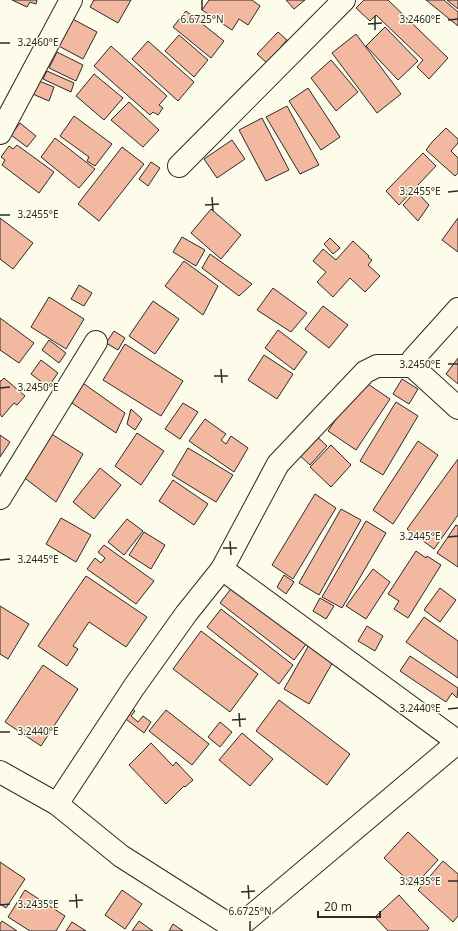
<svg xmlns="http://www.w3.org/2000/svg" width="458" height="931" font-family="'Noto Sans',sans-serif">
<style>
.building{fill:#f2b8a0;stroke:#2b2b2b}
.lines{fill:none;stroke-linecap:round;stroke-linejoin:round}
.minor-casing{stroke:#2b2b2b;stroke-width:24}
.minor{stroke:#fdfbea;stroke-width:22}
.ticks{fill:none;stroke:#2b2b2b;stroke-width:1.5}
.ticks-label{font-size:10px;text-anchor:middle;fill:#2b2b2b;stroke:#fdfbea;stroke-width:3;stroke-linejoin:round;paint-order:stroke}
</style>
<rect width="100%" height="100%" fill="#fdfbea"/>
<g class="building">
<path d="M12 0H37L36 4 30 2 27 7Z"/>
<path d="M94 0H131L118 23 90 7Z"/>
<path d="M209 0H252L260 6 248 25 239 19 232 30 202 10Z"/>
<path d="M286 0H305L294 9Z"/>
<path d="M364 0H388L448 58 429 79 417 67 423 60 376 15 370 21 356 8Z"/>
<path d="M426 0H444L458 12V26Z"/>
<path d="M447 0H458V9Z"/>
<path d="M186 11 224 41 211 58 173 27Z"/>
<path d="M69 17 97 32 83 59 55 44Z"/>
<path d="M385 27 418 61 398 80 366 46Z"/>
<path d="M278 32 287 40 267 63 257 54Z"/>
<path d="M356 34 401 94 377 113 332 53Z"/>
<path d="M179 35 208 60 194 77 165 51Z"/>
<path d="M148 41 194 82 178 101 132 59Z"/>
<path d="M111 46 167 96 159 105 163 108 158 115 153 112 150 115 94 66Z"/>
<path d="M57 52 83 65 76 81 49 68Z"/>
<path d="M331 60 358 92 336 111 311 78Z"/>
<path d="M47 71 74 83 71 92 43 79Z"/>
<path d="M94 74 123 98 104 120 76 96Z"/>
<path d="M34 79 54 87 49 101 28 92Z"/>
<path d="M308 88 340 137 321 150 289 101Z"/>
<path d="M129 102 159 130 143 147 111 120Z"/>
<path d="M287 106 319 165 300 174 266 117Z"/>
<path d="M74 116 112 144 95 166 87 161 89 157 60 136Z"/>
<path d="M262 118 289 170 266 181 239 130Z"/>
<path d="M20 123 36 136 27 147 11 135Z"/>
<path d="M446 128 458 139V143L451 151 458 158V173L455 176 426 150 432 142Z"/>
<path d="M55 138 95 169 79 188 41 157Z"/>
<path d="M232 140 245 159 217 178 204 159Z"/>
<path d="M17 145 54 172 39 193 2 165 5 160 1 157 9 146 13 149Z"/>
<path d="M122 147 144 164 99 221 78 204Z"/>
<path d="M423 153 436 166 399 205 386 191Z"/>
<path d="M151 162 160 168 148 186 139 179Z"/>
<path d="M416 191 429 205 418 221 403 205Z"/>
<path d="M211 209 241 235 221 259 191 233Z"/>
<path d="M0 218 33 243 13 269 0 259Z"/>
<path d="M458 218V252L442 240Z"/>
<path d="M182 237 205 250 196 266 173 252Z"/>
<path d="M330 238 340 248 333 254 324 244Z"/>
<path d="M353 241 369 256 368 257 372 260 368 265 380 276 365 292 350 278 333 297 317 282 326 272 313 261 323 249 336 260Z"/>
<path d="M210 254 252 284 239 296 202 268Z"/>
<path d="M184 261 218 286 203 315 165 286Z"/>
<path d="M79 285 92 293 84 306 71 299Z"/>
<path d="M273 288 307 313 291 332 257 310Z"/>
<path d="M49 297 84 319 66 349 31 327Z"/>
<path d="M153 301 179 319 155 354 129 336Z"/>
<path d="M323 306 348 325 329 348 305 329Z"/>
<path d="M0 318 34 343 19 363 0 350Z"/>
<path d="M278 330 307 352 294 370 265 348Z"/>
<path d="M114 331 125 338 118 350 106 343Z"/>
<path d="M49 340 66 353 59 363 42 350Z"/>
<path d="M125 344 183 381 161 416 103 380Z"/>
<path d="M264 355 293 374 277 399 248 380Z"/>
<path d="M458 358V384L446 374Z"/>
<path d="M41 360 58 373 48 387 31 374Z"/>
<path d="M4 378 25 396 17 405 14 403 2 417 0 414V381H1Z"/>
<path d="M402 379 418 389 409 404 393 394Z"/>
<path d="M362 380 390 399 356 450 328 431Z"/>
<path d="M80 381 125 413 116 433 66 399Z"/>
<path d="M396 402 418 416 383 475 360 461Z"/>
<path d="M183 403 198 412 180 439 165 429Z"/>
<path d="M131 409 142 419 135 430 127 424Z"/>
<path d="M205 419 226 434 221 440 226 444 231 436 248 448 234 472 189 441Z"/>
<path d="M312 432 327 446 310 465 295 451Z"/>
<path d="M50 433 83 454 56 502 22 476Z"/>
<path d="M137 433 164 451 141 485 115 466Z"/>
<path d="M0 435 10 442 0 457Z"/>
<path d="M418 441 438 455 393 524 373 510Z"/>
<path d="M331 445 351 465 331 487 310 467Z"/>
<path d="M188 448 233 475 216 502 172 475Z"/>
<path d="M458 459V515L434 549 407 529Z"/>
<path d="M100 468 121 485 94 519 73 502Z"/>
<path d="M173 480 208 504 194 525 159 501Z"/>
<path d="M315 494 336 508 293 579 272 565Z"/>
<path d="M341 509 361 520 319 595 299 583Z"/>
<path d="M61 518 91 535 76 562 46 544Z"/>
<path d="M127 519 143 531 124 555 108 542Z"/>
<path d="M366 521 386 533 342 608 322 597Z"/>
<path d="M456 525 458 526V567L437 553Z"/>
<path d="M144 532 165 545 151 569 129 555Z"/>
<path d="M104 545 154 581 136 604 87 569 95 558 101 563 105 558 98 552Z"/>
<path d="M416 551 426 558 427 556 441 565 408 618 394 609 399 601 388 594Z"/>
<path d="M373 569 390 582 366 619 346 606Z"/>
<path d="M284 575 294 582 286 594 277 587Z"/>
<path d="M86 576 147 617 126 647 89 622 73 646 78 649 67 666 38 646Z"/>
<path d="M233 586 307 643 294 660 220 603Z"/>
<path d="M440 588 456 600 440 622 424 610Z"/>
<path d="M320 598 334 606 326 619 313 611Z"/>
<path d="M0 606 29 624 8 659 0 654Z"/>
<path d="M221 609 293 665 279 684 207 627Z"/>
<path d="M424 617 458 641V678L406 642Z"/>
<path d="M367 626 383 636 375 651 358 641Z"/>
<path d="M201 631 258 674 230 712 173 669Z"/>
<path d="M309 645 334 660 309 704 284 689Z"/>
<path d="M410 656 458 688 457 698 452 693 446 702 400 671Z"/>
<path d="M43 665 78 689 41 746 5 722Z"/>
<path d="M279 700 350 754 327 785 256 731Z"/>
<path d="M127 705 135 711 131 716 138 722 143 716 151 722 144 733 118 713Z"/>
<path d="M166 710 209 744 192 765 149 731Z"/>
<path d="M220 722 232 732 220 747 208 737Z"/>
<path d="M242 733 273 759 250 786 219 760Z"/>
<path d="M151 743 173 766 176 762 193 780 185 787 184 786 166 804 129 765Z"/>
<path d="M408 832 438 860 414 886 384 858Z"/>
<path d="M443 861 458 874V916L453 922 418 890Z"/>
<path d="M0 862 25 879 6 908 0 904Z"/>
<path d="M25 890 65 916 56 931H30L8 917Z"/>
<path d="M122 890 142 904 125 929 105 915Z"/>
<path d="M399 895 429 928 427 931H388L375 917Z"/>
<path d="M2 921 17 931H0V924Z"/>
<path d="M139 921 153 931H132Z"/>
<path d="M72 922 86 931H66Z"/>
<path d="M173 924 183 931H169Z"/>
</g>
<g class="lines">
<g class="minor-casing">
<g id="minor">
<path d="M0 133 71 0"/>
<path d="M179 166 344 0"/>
<path d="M412 366 458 408"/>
<path d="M0 498 96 342"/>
<path d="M222 569 458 742"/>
<path d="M0 772 57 804 121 856 239 931"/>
<path d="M57 804 134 687 186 614 222 569 278 464 365 372 377 366H412L413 359 458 309"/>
<path d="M236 929 458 742"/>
</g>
</g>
<use href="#minor" class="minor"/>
</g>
<path class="ticks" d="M202 0V10M375 16V30M448 20 458 19M368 24 382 23M0 43H10M448 192 458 191M212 197 213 211M205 205 219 204M0 215H10M448 364H458M221 369 222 383M214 376H228M0 388 10 387M448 537 458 536M230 541 231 555M223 548H237M0 560 10 559M448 709 458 708M239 713 240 727M232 720 246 719M0 732H10M448 881H458M248 885 249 899M241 892 255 891M76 894 77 908M69 901 83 900M0 905 10 904M250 921V931"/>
<g class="ticks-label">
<text x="420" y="23">3.2460°E</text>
<text x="202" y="23">6.6725°N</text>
<text x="38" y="46">3.2460°E</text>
<text x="420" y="195">3.2455°E</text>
<text x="38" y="218">3.2455°E</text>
<text x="420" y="368">3.2450°E</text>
<text x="38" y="391">3.2450°E</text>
<text x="420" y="540">3.2445°E</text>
<text x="38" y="563">3.2445°E</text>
<text x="420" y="712">3.2440°E</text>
<text x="38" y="735">3.2440°E</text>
<text x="420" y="885">3.2435°E</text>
<text x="38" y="908">3.2435°E</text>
<text x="250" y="915">6.6725°N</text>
</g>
<path d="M318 911v6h62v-6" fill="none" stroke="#2b2b2b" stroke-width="2"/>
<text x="324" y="911" font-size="12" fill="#2b2b2b" stroke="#fdfbea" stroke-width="3" paint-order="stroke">20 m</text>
</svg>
